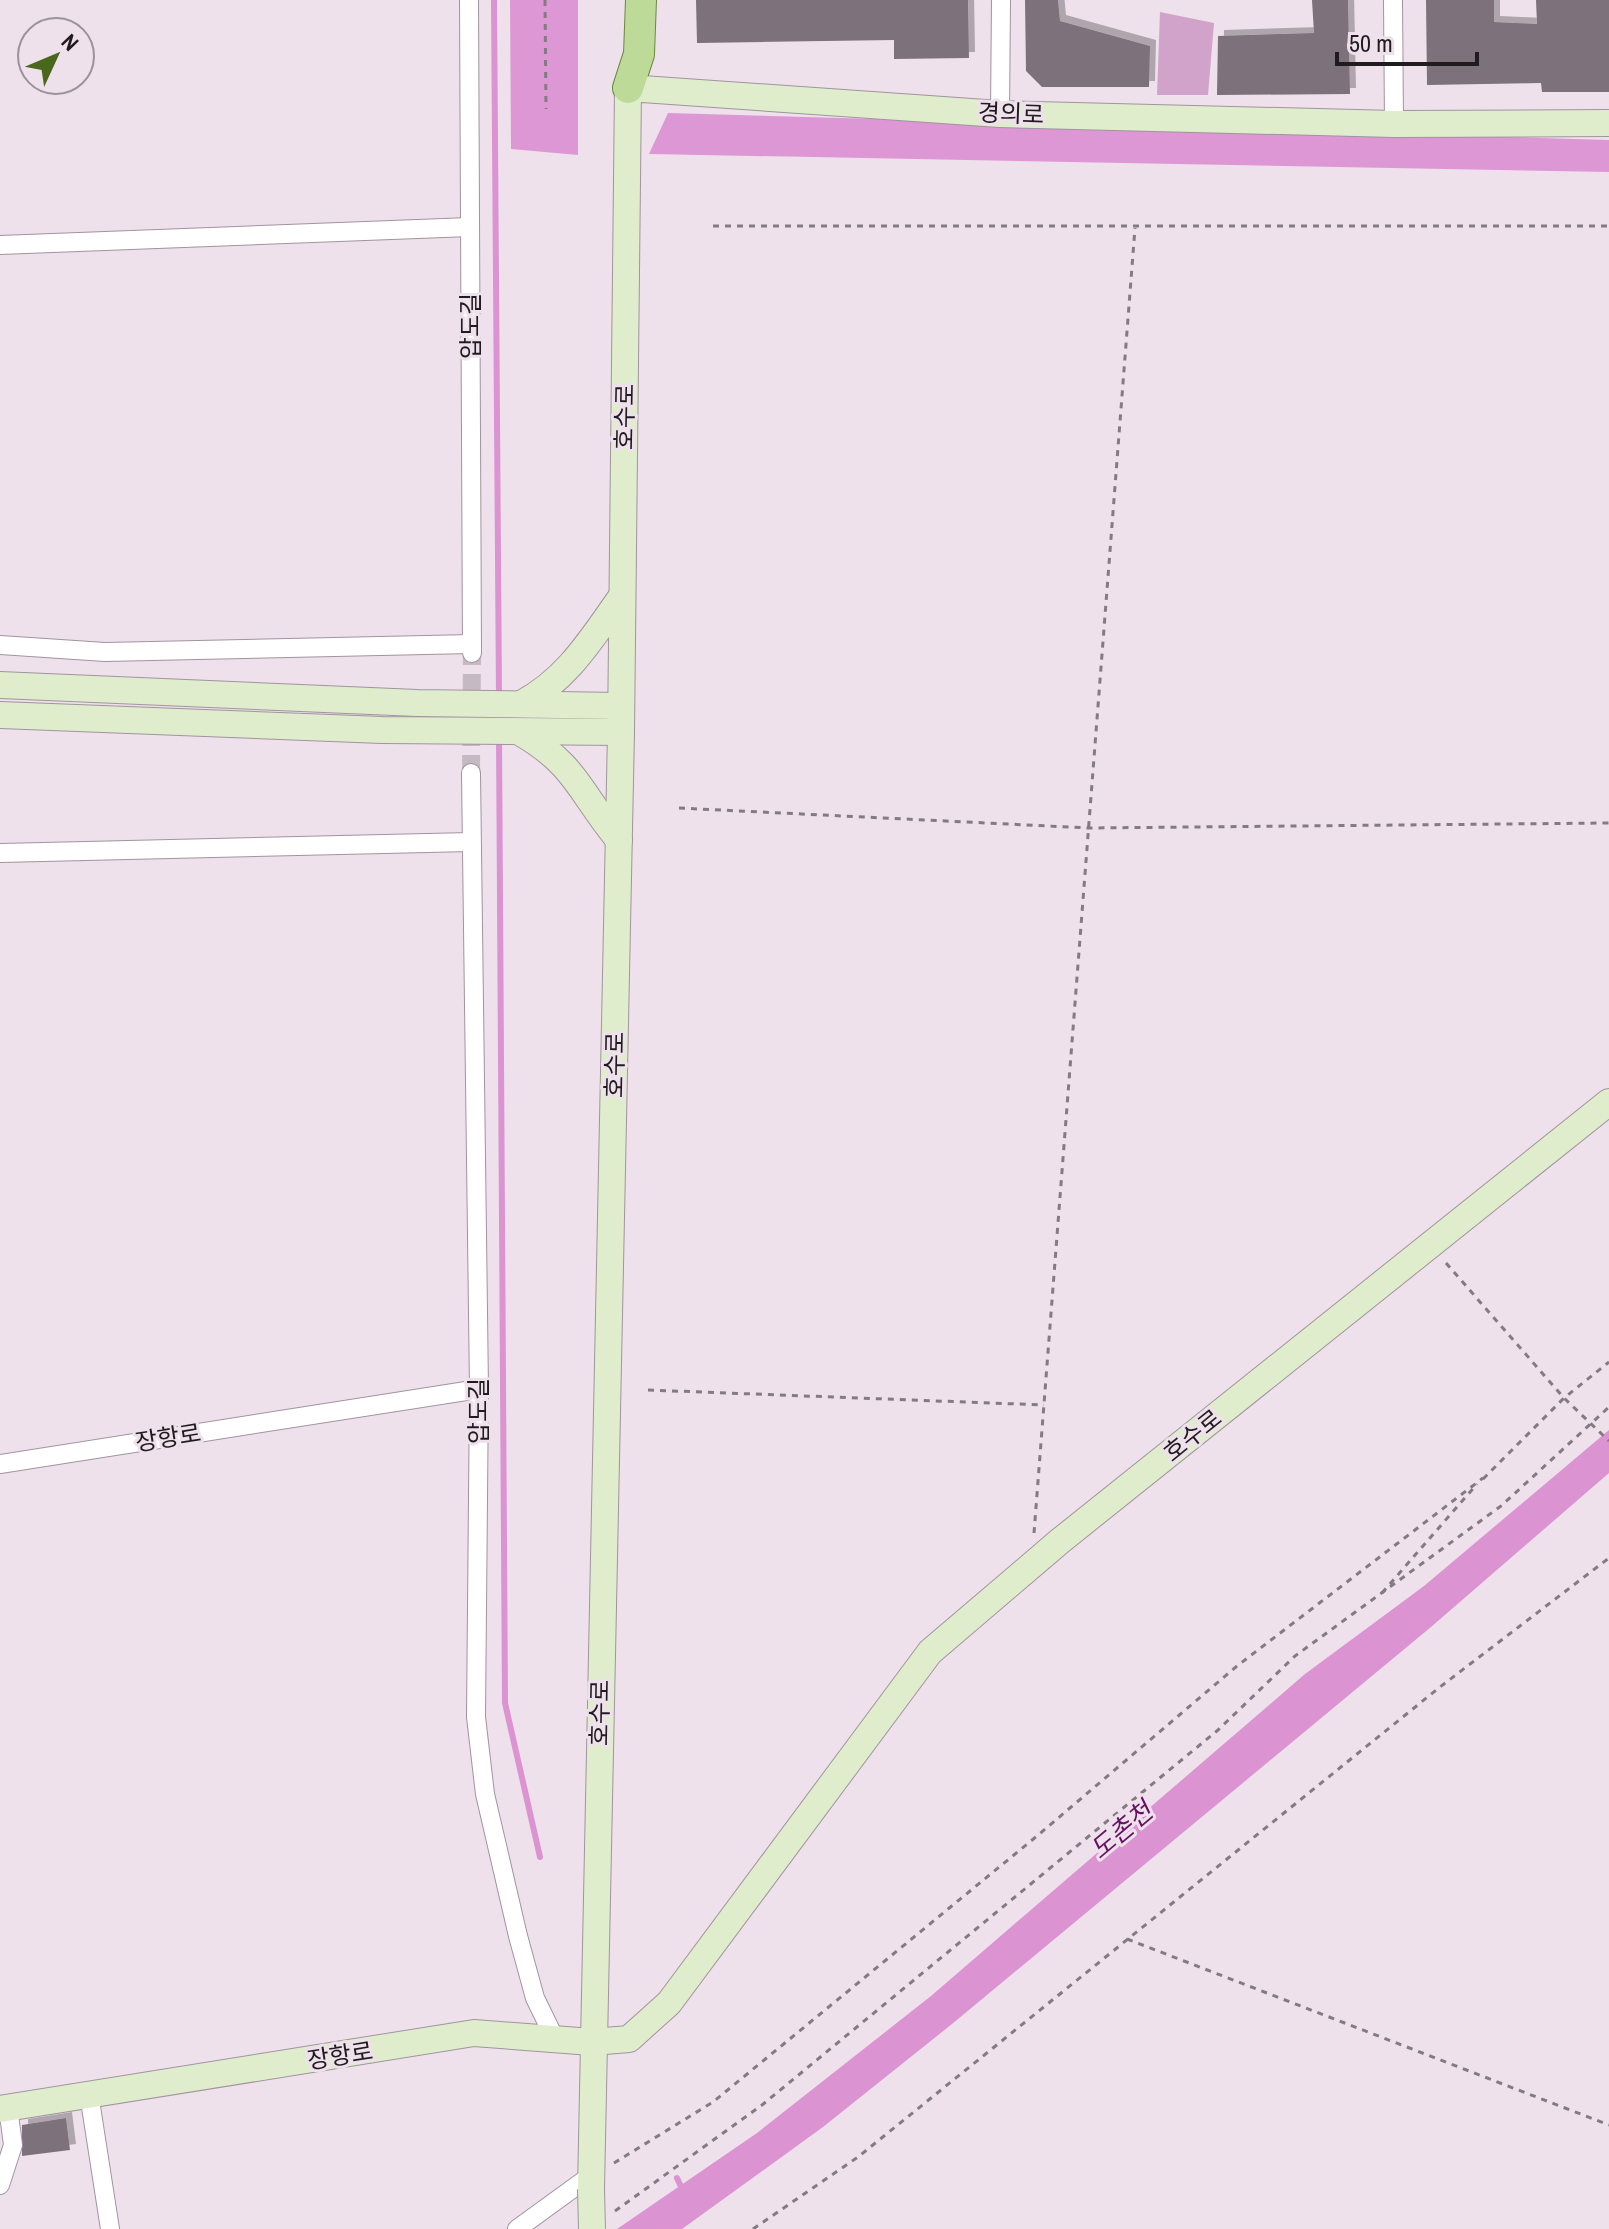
<svg xmlns="http://www.w3.org/2000/svg" width="1609" height="2229" font-family="'Archivo Narrow','Noto Sans KR',sans-serif">
<style>
.green{fill:#d1a3cb}
.forest{fill:#de97d5}
.water{fill:#db93d2}
.lines{fill:none;stroke-linecap:round;stroke-linejoin:round}
.stream{stroke:#db93d2;stroke-width:6}
.building{fill:#7d717b;filter:url(#shadow)}
.street-tunnel{stroke:#c5b9c3;stroke-width:18;stroke-dasharray:18 9;stroke-linecap:butt}
.street-casing{stroke:#a0949e;stroke-width:20}
.secondary-casing{stroke:#a0949e;stroke-width:28}
.primary-casing{stroke:#6b8841;stroke-width:32}
.path{stroke:#837a82;stroke-width:3;stroke-dasharray:6 6;stroke-linecap:butt}
.street{stroke:#fff;stroke-width:18}
.secondary{stroke:#dfedcc;stroke-width:26}
.primary{stroke:#beda98;stroke-width:30}
.secondary-bridge-casing{stroke:#a0949e;stroke-width:28;stroke-linecap:butt}
.secondary-bridge{stroke:#dfedcc;stroke-width:26}
.labels{text-anchor:middle;dominant-baseline:central;stroke-width:6;stroke-linejoin:round;paint-order:stroke}
.street-label{font-size:24px;fill:#201b1f;stroke:#eee1ec}
.water-label{font-size:26px;font-style:italic;fill:#661161;stroke:#eee1ec}
</style>
<defs>
<filter id="shadow"><feDropShadow dx="6" dy="-6" stdDeviation="0" flood-color="#0004"/></filter>
</defs>
<rect width="100%" height="100%" fill="#eee1ec"/>
<path class="green" d="M1160 12 1214 23 1208 95H1157Z"/>
<g class="forest">
<path d="M510 0H578V155L511 149Z"/>
<path d="M668 113 1609 140V172L649 154Z"/>
</g>
<path class="water" d="M1609 1430V1473L1431 1627 952 2024 823 2127 682 2229H617L757 2133 931 1996 1305 1674 1424 1586Z"/>
<g class="lines">
<g class="stream">
<path d="M494 0 499 696"/>
<path d="M499 736 505 1703 540 1857"/>
<path d="M677 2178 684 2193"/>
</g>
</g>
<g class="building">
<path d="M696 0H968L969 58 894 59V40L697 43Z"/>
<path d="M1025 0H1058L1060 21 1150 46 1149 87H1042L1026 71Z"/>
<path d="M1312 0H1348L1350 94 1217 95 1218 36 1314 33Z"/>
<path d="M1426 0H1494V22L1537 24 1536 0H1609V92H1542L1541 83 1427 85Z"/>
<path d="M66 2118 70 2150 22 2156V2125Z"/>
</g>
<g class="lines">
<path class="street-tunnel" d="M471 773 472 653"/>
<g class="street-casing">
<g id="street">
<path d="M469 0 472 653"/>
<path d="M1393 0 1394 124"/>
<path d="M1000 114 1001 0"/>
<path d="M0 245 470 227"/>
<path d="M0 645 105 652 472 644"/>
<path d="M471 773 479 1389 476 1717 485 1794 518 1936 535 1998 555 2039"/>
<path d="M0 853 471 842"/>
<path d="M0 1464 479 1389"/>
<path d="M89 2094 110 2229"/>
<path d="M0 2185 13 2145 8 2107"/>
<path d="M517 2229 590 2176"/>
</g>
</g>
<g class="secondary-casing">
<g id="secondary">
<path d="M0 685 417 703 621 706"/>
<path d="M521 704C568 679 592 638 622 596"/>
<path d="M0 715 382 730 621 732"/>
<path d="M521 733C578 766 580 794 619 840"/>
<path d="M0 2109 474 2033 592 2042 629 2039 669 2003 930 1652 1060 1541 1609 1102"/>
<path d="M591 2189 621 732 628 88 1000 114 1394 124 1609 123"/>
</g>
</g>
<g class="primary-casing">
<path id="primary" d="M628 88 639 54 641 0"/>
</g>
<g class="path">
<path d="M545 0 546 109"/>
<path d="M713 226H1609"/>
<path d="M679 808 1089 828 1609 823"/>
<path d="M1446 1263 1564 1398 1609 1441"/>
<path d="M648 1390 1044 1405"/>
<path d="M1483 1479 1564 1398 1609 1362"/>
<path d="M1034 1533 1135 228"/>
<path d="M1382 1593 1477 1484"/>
<path d="M1127 1939 1609 2125"/>
<path d="M614 2163 713 2102 1037 1836 1237 1666 1483 1478"/>
<path d="M615 2211 762 2105 1218 1730 1295 1656 1501 1506 1609 1407"/>
<path d="M753 2229 858 2157 1440 1687 1609 1558"/>
</g>
<use href="#street" class="street"/>
<use href="#secondary" class="secondary"/>
<use href="#primary" class="primary"/>
<g class="secondary-bridge-casing">
<path id="secondary-bridge" d="M591 2189 592 2229"/>
</g>
<use href="#secondary-bridge" class="secondary-bridge"/>
</g>
<g class="labels">
<g class="street-label">
<text transform="translate(1011 113) rotate(2)">경의로</text>
<text transform="translate(470 326) rotate(-90)">압도길</text>
<text transform="translate(624 417) rotate(-89)">호수로</text>
<text transform="translate(614 1065) rotate(-89)">호수로</text>
<text transform="translate(478 1411) rotate(-90)">압도길</text>
<text transform="translate(1192 1435) rotate(-39)">호수로</text>
<text transform="translate(168 1437) rotate(-9)">장항로</text>
<text transform="translate(599 1713) rotate(-89)">호수로</text>
<text transform="translate(340 2055) rotate(-9)">장항로</text>
</g>
<g class="water-label">
<text transform="translate(1121 1830) rotate(-40)">도촌천</text>
</g>
</g>
<g transform="translate(56 56) rotate(46)"><circle r="38" fill="#eee1ec" stroke="#9c929a" stroke-width="2"/>
<path d="M0-6L14 30L0 20L-14 30Z" fill="#4a681c"/>
<text y="-12" font-size="22" font-weight="bold" text-anchor="middle" fill="#201b1f">N</text>
</g>
<path d="M1337 52v12h140v-12" fill="none" stroke="#201b1f" stroke-width="4"/>
<text x="1349" y="52" font-size="24" fill="#201b1f" stroke="#eee1ec" stroke-width="6" paint-order="stroke">50 m</text>
</svg>
